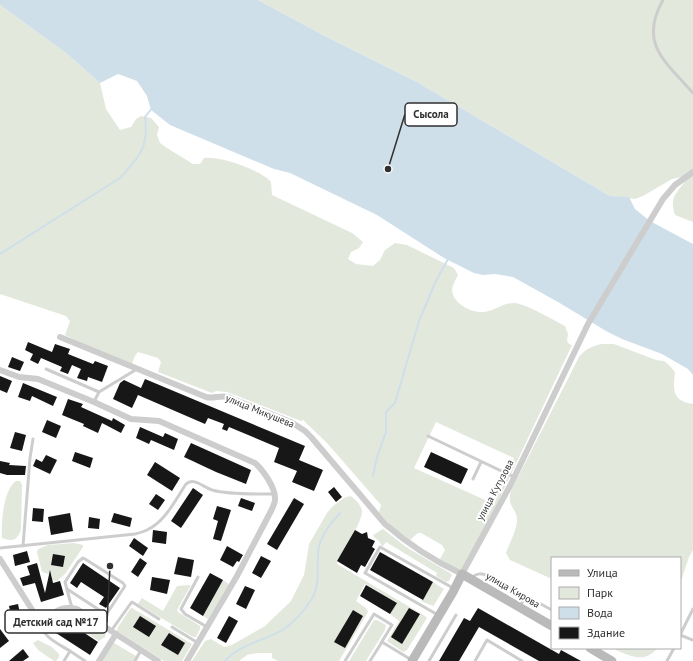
<svg xmlns="http://www.w3.org/2000/svg" width="693" height="661" font-family="'PT Sans',sans-serif">
<style>
.green{fill:#e3e8dd;fill-rule:evenodd}
.water{fill:#cfdfe9}
.lines{fill:none;stroke-linecap:round;stroke-linejoin:round}
.stream{stroke:#cfdfe9;stroke-width:2}
.building{fill:#171717}
.lane{stroke:#cdcdcd;stroke-width:3}
.street{stroke:#cdcdcd;stroke-width:6}
.secondary{stroke:#bababa;stroke-width:9}
.labels{text-anchor:middle;dominant-baseline:central;stroke-width:4;stroke-linejoin:round;paint-order:stroke}
.street-label{font-size:10px;fill:#303030;stroke:#fff}
.leader{fill:none;stroke:#303030;stroke-width:1.5}
.callout-dot{fill:#303030;stroke:#fff;stroke-width:1.5}
.callout{fill:#fff;stroke:#303030;stroke-width:1.5}
.callout-label{font-size:11px;text-anchor:middle;font-weight:bold;fill:#303030}
</style>
<rect width="100%" height="100%" fill="#fff"/>
<g class="green">
<path d="M258 0H693V222L675 215C670 200 674 195 684 183L682 177 672 179 643 196 635 199 610 196 417 82 325 36Z"/>
<path d="M0 5 66 53 100 83 106 109 120 130 131 127 136 119 141 116 151 118 159 127 157 135 160 143 167 148 193 164H200L204 158C220 156 261 170 271 182L272 195 352 233 363 242 359 248 351 252 348 259 356 264 373 266 380 260 385 250 395 243 407 245 454 268 458 275C456 279 453 284 452 289 452 303 470 312 481 312 492 313 502 303 514 303 527 304 553 320 565 326L568 334 567 341 569 344 572 345 496 506 462 572 441 561 440 559 445 550 442 545 421 533H418L410 540 391 526 379 512 381 505 327 443 303 420 301 421 227 392 216 391 212 393 158 372 161 362 158 358 138 352 135 356 131 366 128 367 65 335 70 321 66 316 0 294ZM436 422 514 458 494 504 414 468Z"/>
<path d="M602 344H614L656 360 664 361 669 365 675 372C673 390 672 401 693 404V550L689 557 680 584V558H552V579L510 560 506 553C509 544 517 530 517 520 517 508 506 506 511 491L579 357C585 349 592 346 602 344Z"/>
<path d="M16 481H20L22 485 21 529C18 540 13 542 2 538 1 523 3 490 16 481Z"/>
<path d="M350 496C355 498 363 507 362 513 360 526 343 550 337 561V564L425 616 427 618 407 650 403 652 387 641 399 621 390 614 397 603 365 584 356 601 366 608 368 612 339 661H278L272 658V653H258L247 655 239 661H192L205 641 211 639 224 647 230 646 265 626 291 601 304 575 309 544 327 513 333 506 344 498Z"/>
<path d="M383 529 406 547 450 573 452 575 449 581 446 582 436 576 437 573 386 542 383 546H382L379 541 374 537 373 535Z"/>
<path d="M74 543 83 545V547L65 574 57 581 52 580V575L42 572 37 552 38 549 48 545Z"/>
<path d="M223 580 229 584 208 619 203 616Z"/>
<path d="M433 582 444 589 434 605 433 606 421 601Z"/>
<path d="M191 585 177 610 178 612 200 626V629L196 637H193L138 604 142 598 163 611 177 586Z"/>
<path d="M132 608 192 644 182 661H164L117 631 118 627 130 609Z"/>
<path d="M68 610 77 612 105 630 106 633 105 637 99 641 65 619 62 621 56 617 60 611Z"/>
<path d="M374 620H377L386 625 385 630 366 661H349Z"/>
<path d="M38 640 52 647 59 654V657L56 661H54L38 650 33 643Z"/>
<path d="M114 643 136 656V657L134 661H100Z"/>
<path d="M615 648H657C655 651 651 655 647 656 638 660 625 654 616 650Z"/>
</g>
<path class="water" d="M0 0H258L325 36 417 82 610 196 629 197 635 209 650 221 693 244V375L688 369 674 361 662 354 622 339 606 331 558 302 513 277 495 274 483 275 474 273 444 258 377 215 290 173 274 169 170 125 151 110 147 96 137 81 118 74 100 83 66 53 0 5Z"/>
<g class="lines">
<g class="stream">
<path d="M0 254 120 178C140 156 149 147 145 117L152 108"/>
<path d="M373 476 377 457 386 432V412L395 403 419 321 435 283 449 257"/>
<path d="M225 661C241 643 265 641 284 629 294 622 304 611 311 600 323 582 314 562 320 543 324 531 332 522 340 513"/>
</g>
</g>
<g class="building">
<path d="M28 342 52 352 55 344 70 349 68 354 93 364 95 361 108 366 102 382 88 377 87 381 77 378 81 369 72 365 68 374 60 371 62 367 41 358 38 364 30 360 33 354 25 350Z"/>
<path d="M12 357 24 362 20 371 8 367Z"/>
<path d="M0 376 12 381 7 393 0 390Z"/>
<path d="M145 379 305 446 299 460 323 470 314 491 292 482 297 471 274 462 279 448 229 427 227 431 222 429 224 424 208 418 205 424 138 395 132 408 113 399 120 383 124 380 141 388Z"/>
<path d="M23 383 57 397 53 406 32 396 30 401 18 397Z"/>
<path d="M68 399 83 404 81 407 112 421 113 418 125 425 121 433 102 423 98 433 83 426 84 424 62 415Z"/>
<path d="M47 420 61 426 56 438 42 432Z"/>
<path d="M140 427 163 437 165 433 178 439 174 450 151 440 149 444 136 438Z"/>
<path d="M15 432 26 435 22 451 10 448Z"/>
<path d="M191 443 251 470 246 484 216 472 184 457Z"/>
<path d="M75 452 93 458 90 468 72 461Z"/>
<path d="M431 452 468 469 461 484 424 467Z"/>
<path d="M46 455 57 460 50 474 33 466 36 459 42 462Z"/>
<path d="M0 461 10 463 9 465 26 466 25 475H7L0 473Z"/>
<path d="M155 462 180 478 172 491 147 475Z"/>
<path d="M334 487 342 497 336 502 328 492Z"/>
<path d="M193 488 203 495 181 528 171 521Z"/>
<path d="M156 494 165 500 158 510 149 504Z"/>
<path d="M241 498 255 503 252 511 238 506Z"/>
<path d="M294 498 304 504 277 550 267 544Z"/>
<path d="M217 506 231 510 221 541 213 539 218 521 213 519Z"/>
<path d="M33 508 44 509 43 522 32 521Z"/>
<path d="M70 513 73 531 51 535 48 517Z"/>
<path d="M114 513 132 518 130 527 111 522Z"/>
<path d="M89 517 100 519 99 529 88 528Z"/>
<path d="M153 530 167 532 166 544 152 542Z"/>
<path d="M355 530 362 534 367 532 368 538 375 541 372 547 375 549 365 567 361 565 357 573 337 561Z"/>
<path d="M134 538 148 548 143 556 129 546Z"/>
<path d="M227 546 243 555 239 562 237 561 233 567 220 560Z"/>
<path d="M27 551 30 562 15 566 13 555Z"/>
<path d="M380 552 433 582 423 600 370 570Z"/>
<path d="M53 554 65 556 63 567 51 565Z"/>
<path d="M261 556 271 561 261 578 252 573Z"/>
<path d="M178 557 194 560 191 577 174 574Z"/>
<path d="M140 558 147 563 138 577 131 572Z"/>
<path d="M37 563 45 593 50 570 53 583 60 581 64 595 41 602 35 583 23 586 20 578 30 575 27 566Z"/>
<path d="M83 563 120 588 106 608 99 604 104 597 81 582 77 588 70 583Z"/>
<path d="M210 573 223 580 203 616 190 608Z"/>
<path d="M152 577 170 580 167 594 150 590Z"/>
<path d="M366 585 397 603 390 614 360 596Z"/>
<path d="M245 586 255 590 246 609 236 604Z"/>
<path d="M18 604 21 618 12 620 9 606Z"/>
<path d="M409 608 420 614 402 644 391 637Z"/>
<path d="M478 608 559 654 561 650 581 661H539L479 627 459 661H439L464 618 470 621Z"/>
<path d="M353 610 363 616 345 648 334 642Z"/>
<path d="M140 616 156 626 149 637 133 627Z"/>
<path d="M229 616 238 621 226 643 217 638Z"/>
<path d="M65 620 98 642 90 655 56 633Z"/>
<path d="M0 629 9 641 0 648Z"/>
<path d="M169 633 185 643 178 655 161 645Z"/>
<path d="M23 649 29 657 23 661H9Z"/>
</g>
<g class="lines">
<g class="lane">
<path d="M663 0C638 44 666 62 693 93"/>
<path d="M46 369 99 392 94 402"/>
<path d="M99 392 137 369"/>
<path d="M428 436 514 477"/>
<path d="M473 479 481 462"/>
<path d="M23 546 30 458 33 439"/>
<path d="M0 548 135 534C139 533 143 532 147 530 165 522 176 499 186 484 194 477 203 487 212 490 230 495 255 494 274 494"/>
<path d="M198 577 181 609 185 614 207 627"/>
<path d="M472 577C478 573 481 573 488 576L552 610"/>
<path d="M67 589 107 615"/>
<path d="M520 606 526 596"/>
<path d="M72 608 65 582 78 562 83 558 85 559 123 583 125 586 100 624"/>
<path d="M438 615 365 573 380 547 453 588"/>
<path d="M40 619C40 636 57 643 70 651"/>
<path d="M172 627 198 643"/>
<path d="M111 631 131 603 132 602 159 619"/>
<path d="M680 635 693 609"/>
<path d="M680 635 693 640"/>
<path d="M64 661 70 651 85 661"/>
<path d="M135 661 141 650"/>
<path d="M345 661 374 614 392 625 381 643"/>
<path d="M370 661 382 642 410 659"/>
<path d="M429 661 456 615"/>
<path d="M475 661 487 640 522 661"/>
<path d="M667 661 674 648"/>
</g>
<g class="street">
<path d="M60 337 206 397C214 399 220 395 228 397L291 422 305 431 311 437 385 524C408 544 434 561 462 574L511 484 588 324 663 199 675 185 693 172"/>
<path d="M0 370 19 377 38 379 94 402 131 419 159 421 255 463C263 470 276 488 275 500 275 503 273 506 272 509L237 576 187 661"/>
<path d="M0 559 36 616 40 619C57 615 55 605 77 609L158 661"/>
<path d="M99 661 116 634"/>
</g>
<g class="secondary">
<path d="M590 648 612 661"/>
<path d="M412 661 453 592 462 574 552 626"/>
</g>
</g>
<g class="labels">
<g class="street-label">
<text transform="translate(260 411) rotate(22)">улица Микушева</text>
<text transform="translate(495 490) rotate(-62)">улица Кутузова</text>
<text transform="translate(513 590) rotate(30)">улица Кирова</text>
</g>
</g>
<path class="leader" d="M388 169L405 114M110 566L107 622"/>
<g class="callout-dot">
<circle cx="388" cy="169" r="4"/>
<circle cx="110" cy="566" r="4"/>
</g>
<g class="callout">
<rect x="405" y="103" width="52" height="23" rx="4"/>
<rect x="5" y="610" width="102" height="23" rx="4"/>
</g>
<g class="callout-label">
<text x="431" y="118">Сысола</text>
<text x="56" y="626">Детский сад №17</text>
</g>
<rect x="551" y="557" width="130" height="92" fill="#ffffff" stroke="#acacac"/>
<rect x="559" y="570" width="20" height="6" fill="#bababa" stroke="#acacac"/>
<text x="587" y="577" font-size="12" fill="#303030">Улица</text>
<rect x="559" y="587" width="20" height="12" fill="#e3e8dd" stroke="#acacac"/>
<text x="587" y="597" font-size="12" fill="#303030">Парк</text>
<rect x="559" y="607" width="20" height="12" fill="#cfdfe9" stroke="#acacac"/>
<text x="587" y="617" font-size="12" fill="#303030">Вода</text>
<rect x="559" y="627" width="20" height="12" fill="#171717" stroke="#acacac"/>
<text x="587" y="637" font-size="12" fill="#303030">Здание</text>
</svg>
